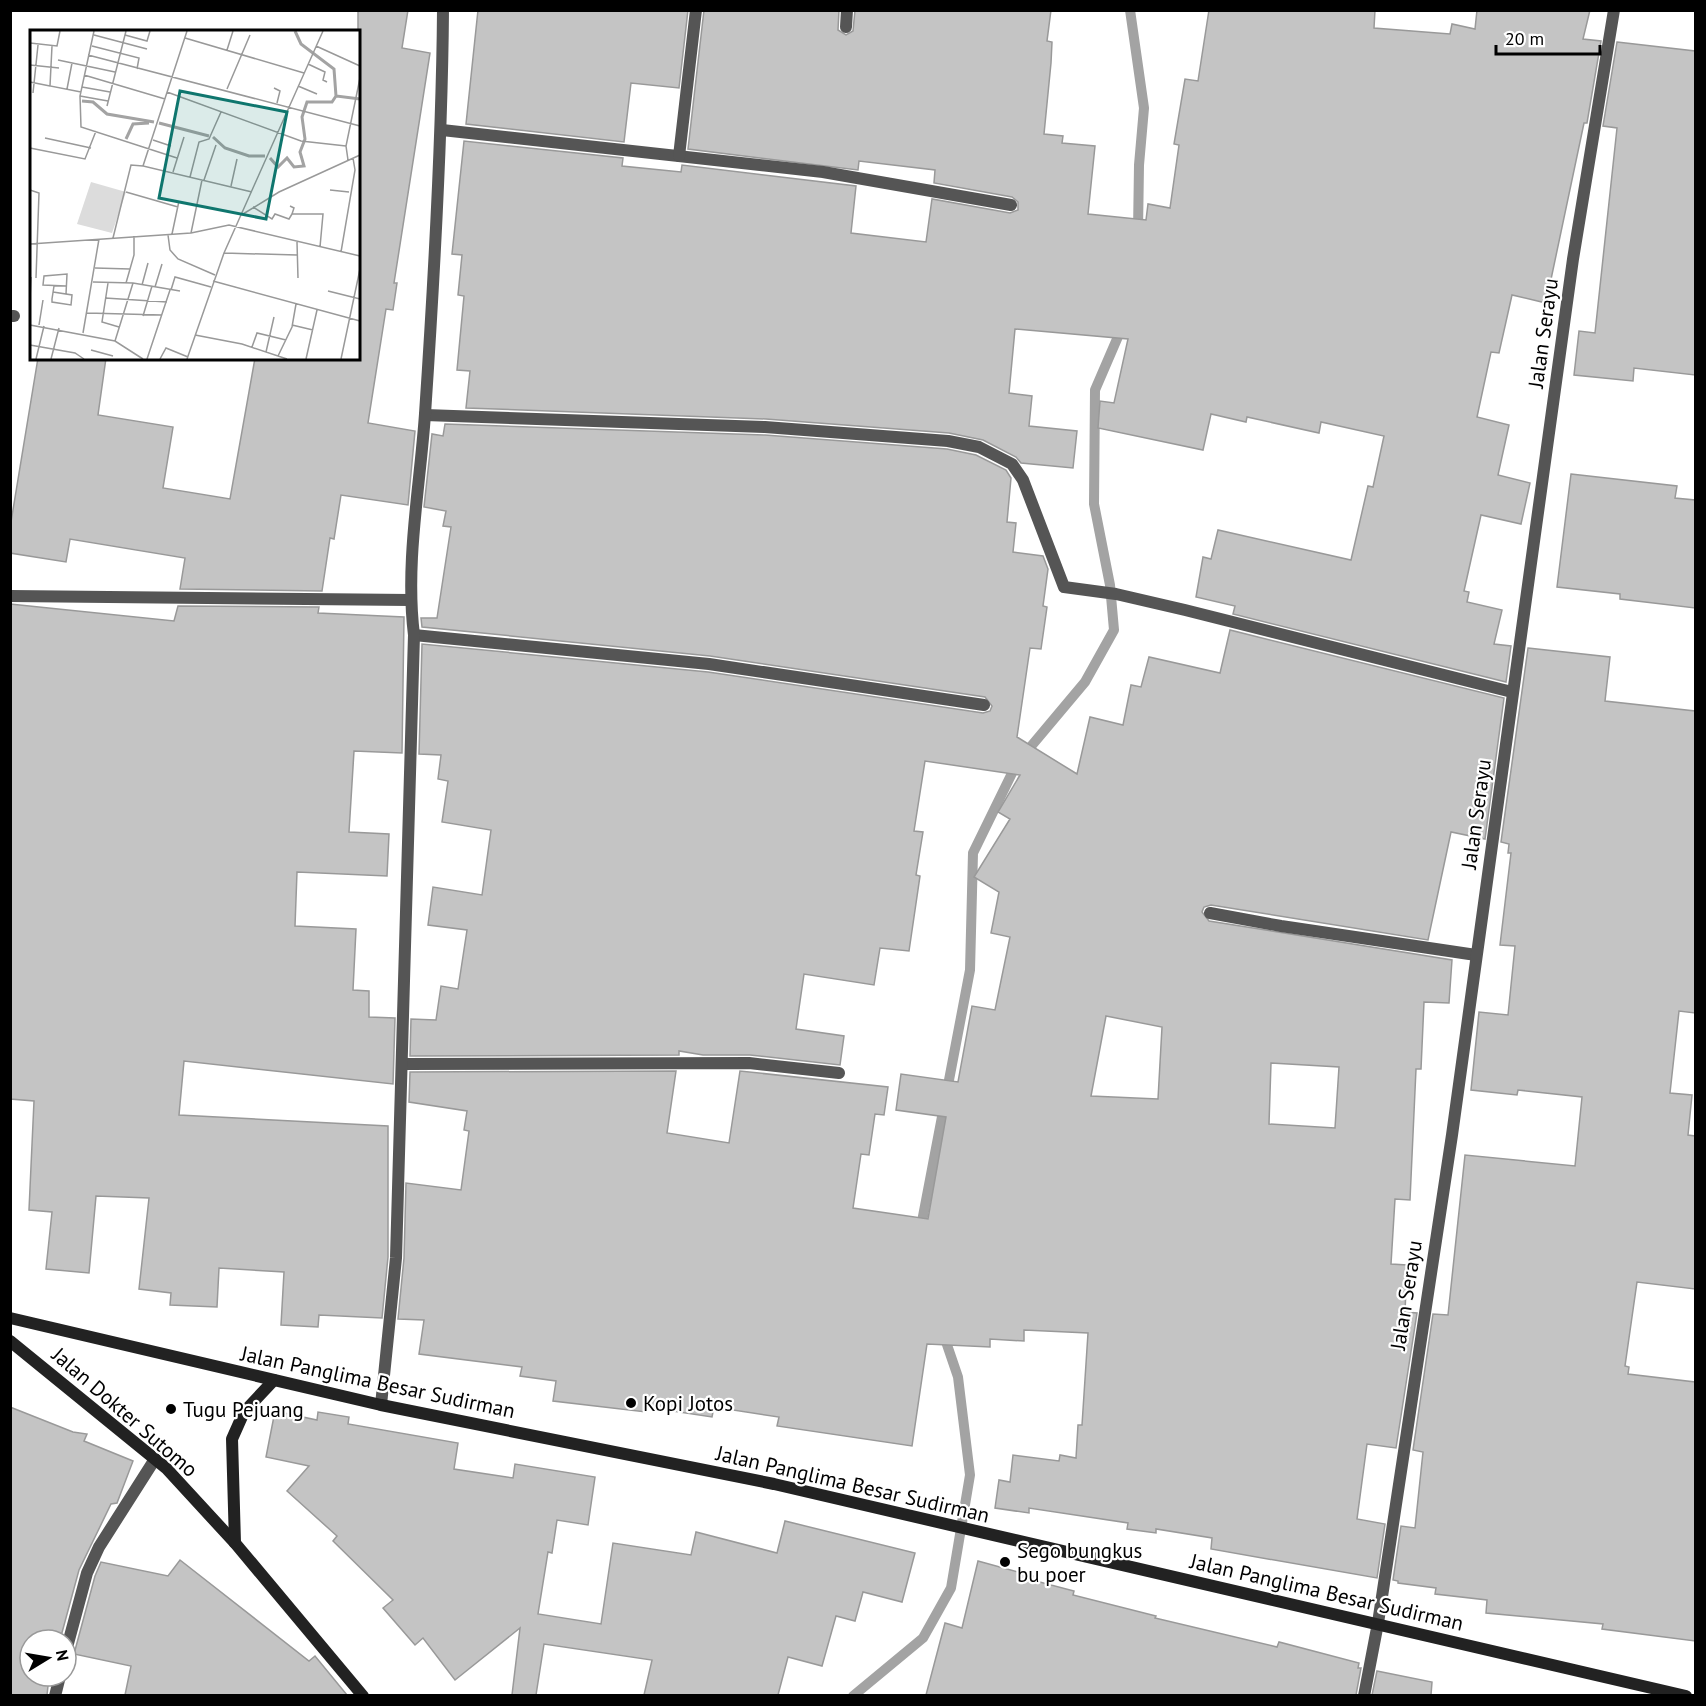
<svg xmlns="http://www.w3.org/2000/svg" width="1706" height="1706" font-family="'PT Sans',sans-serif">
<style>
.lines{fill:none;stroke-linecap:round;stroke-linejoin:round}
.stream{stroke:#a3a3a3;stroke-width:10}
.building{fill:#c4c4c4;stroke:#999;stroke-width:1.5;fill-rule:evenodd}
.minor{stroke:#555;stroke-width:12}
.secondary{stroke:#222;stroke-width:12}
.poi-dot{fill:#000;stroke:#fff;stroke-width:2}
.labels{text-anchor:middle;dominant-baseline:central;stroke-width:4.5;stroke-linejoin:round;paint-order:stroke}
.street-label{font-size:21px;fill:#000;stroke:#fff}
.poi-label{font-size:21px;fill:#000;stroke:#fff;text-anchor:start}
.inset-river{fill:none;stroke:#a3a3a3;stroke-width:3}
.inset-road{fill:none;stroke:#999;stroke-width:1.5}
.view{fill:#0f766e;fill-opacity:0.15;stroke:#0f766e;stroke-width:3}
.inset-edge{fill:none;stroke:#000;stroke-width:3}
</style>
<rect width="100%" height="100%" fill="#fff"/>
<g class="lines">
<g class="stream">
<path d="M1130 10 1144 108 1139 165 1138 231"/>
<path d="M920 1232 970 970 973 853 1017 763 1085 682 1114 630 1110 585 1094 504 1095 390 1123 325"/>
<path d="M853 1696 923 1638 951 1588 970 1475 958 1377 943 1333"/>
</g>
</g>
<g class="building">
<path d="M358 10H408L402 48 430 53 394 283H397L393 310 386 309 368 423 415 431 408 505 341 495 334 539 330 538 322 591 180 589 185 558 70 539 66 562 10 553V528L38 358H106L98 415 173 427 163 488 230 499 255 358H358Z"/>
<path d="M478 10H688L679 88 631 83 624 142 466 124Z"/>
<path d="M704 10H839L838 30 846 35 853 31 855 10H1051L1047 41 1052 42 1051 63 1044 134 1063 136 1062 143 1095 146 1088 214 1146 220 1148 204 1170 208 1179 145 1174 144 1185 79 1198 81 1209 10H1375L1374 28 1450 34 1452 24 1475 29 1477 10H1590L1583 39 1601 41 1587 123H1584L1546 303 1512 295 1499 353 1491 352 1477 417 1509 425 1498 475 1530 483 1521 524 1481 515 1464 591 1469 592 1467 602 1502 610 1494 644 1511 646 1506 682 1233 614 1235 606 1196 597 1203 557 1211 559 1218 530 1351 560 1368 486 1373 487 1384 436 1321 422 1319 433 1247 417 1246 422 1211 414 1203 450 1098 428 1100 401 1114 403 1128 339 1015 329 1009 393 1032 396 1029 426 1077 431 1073 468 1021 463 1016 457 983 440 949 433 766 419 466 408 470 371 457 370 464 296 458 295 462 255 452 254 464 141 623 158 622 166 681 172 682 165 856 186 851 233 926 242 932 199 1010 213 1018 210V202L1012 197 934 183 935 170 859 161 858 170 688 149Z"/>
<path d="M1617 42 1695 51V375L1634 368 1633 381 1574 375 1579 331 1595 333 1617 128 1603 126Z"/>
<path d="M445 424 765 435 947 449 976 455 1006 470 1011 478 1007 522 1016 523 1013 552 1043 556 1048 569 1043 606 1047 607 1041 649 1030 648 1017 737 1077 774 1090 717 1123 725 1131 685 1141 687 1149 657 1220 673 1230 630 1504 698 1485 839 1451 832 1428 940 1211 905 1204 907 1202 912 1209 921 1452 960 1449 1003 1424 1002 1421 1069H1416L1410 1200 1395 1199 1391 1264 1407 1265 1405 1312 1417 1313 1396 1448 1367 1444 1357 1519 1385 1524 1377 1578 1211 1549 1212 1538 1156 1529V1533L1127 1529 1128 1523 1029 1508V1513L995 1508 999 1480 1010 1482 1013 1455 1059 1461 1060 1455 1076 1458 1078 1425H1082L1088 1333 1024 1330V1341L990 1339V1347L927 1344 912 1446 777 1426 779 1417 714 1407 712 1417 646 1407V1412L553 1401 556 1381 520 1376 522 1367 419 1354 424 1320 398 1319 404 1258 406 1183 461 1190 469 1131 464 1130 467 1111 409 1102 410 1072 676 1071 667 1133 729 1143 740 1071 888 1087 884 1115 875 1114 869 1155 861 1154 853 1208 928 1219 946 1117 896 1110 901 1074 958 1082 972 1006 995 1010 1010 937 991 933 999 892 974 877 1010 819 998 812 1020 775 925 761 914 831 923 832 916 875 920 876 909 951 880 948 874 985 804 974 796 1029 844 1036 840 1065 750 1055H703L679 1051V1055L410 1056 411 1019 436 1020 441 986 458 989 467 930 428 925 433 887 482 895 491 830 442 822 448 781 438 779 441 755 419 754 422 644 708 672 983 713 990 711 992 706 985 697 710 656 422 627 421 618H437L451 527 443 526 446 511 424 507 432 434 443 436ZM1106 1016 1162 1027 1158 1099 1091 1096ZM1271 1063 1339 1067 1335 1128 1269 1124Z"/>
<path d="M1571 474 1677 486 1675 498 1695 500V608L1620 599V594L1557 587Z"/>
<path d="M10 604 174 621 178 606 319 607 318 613 404 617 402 753 354 751 349 832 389 834 387 876 297 872 295 926 356 929 353 990 369 991V1017L395 1018 393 1084 184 1061 179 1115 388 1126V1257L382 1318 319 1315 318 1327 281 1325 284 1272 219 1268 217 1307 170 1305 171 1293 139 1289 149 1198 96 1196 89 1273 46 1269 52 1212 29 1210 34 1101 10 1099Z"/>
<path d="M1528 648 1610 657 1605 701 1695 711V1013L1679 1011 1670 1093 1692 1095 1688 1135 1695 1136V1289L1637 1282 1625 1366 1629 1367 1628 1374 1695 1382V1641L1602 1629 1603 1624 1486 1613 1487 1600 1435 1594 1436 1588 1398 1583V1581L1393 1580 1401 1526 1415 1528 1423 1452 1413 1450 1433 1314 1448 1315 1465 1155 1575 1166 1582 1097 1518 1090 1517 1095 1471 1090 1479 1012 1508 1015 1515 946 1500 945 1511 853H1508L1509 844 1501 842Z"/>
<path d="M10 1407 73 1432 87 1434 84 1441 133 1461 117 1503 111 1504 79 1570 60 1640H30V1676H51L49 1677 47 1695H10Z"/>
<path d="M275 1411 317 1420 318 1412 349 1417 348 1424 458 1443 454 1469 513 1478 515 1464 595 1477 588 1525 557 1520 552 1553 548 1552 538 1614 601 1624 613 1543 691 1555 696 1532 777 1553 785 1521 915 1553 902 1602 863 1592 855 1621 836 1616 822 1666 788 1657 778 1695H644L652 1660 544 1644 536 1695H512L520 1628 455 1680 423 1638 415 1645 383 1608 393 1600 333 1541 337 1536 287 1491 309 1466 266 1457Z"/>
<path d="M180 1560 309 1661 315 1656 347 1695H125L131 1666 74 1654 95 1576 101 1562 168 1576Z"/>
<path d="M978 1561 1033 1576 1032 1580 1074 1591 1073 1595 1156 1616 1155 1618 1277 1647 1279 1642 1359 1663 1358 1668H1361L1356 1695H926L945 1623 962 1628Z"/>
<path d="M1377 1671 1432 1682 1431 1695H1372Z"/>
</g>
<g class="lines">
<g class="minor">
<path d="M846 27 847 10"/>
<path d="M442 130 823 172 1011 205"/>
<path d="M679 156 696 10"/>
<path d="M10 316H14"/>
<path d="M425 415 765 427 948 441 979 447 1012 464 1023 480 1064 587 1116 594 1185 610 1512 692"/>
<path d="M10 596 410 600"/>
<path d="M414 635 709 664 984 705"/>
<path d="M1210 913 1281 926 1476 955"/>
<path d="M404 1064 749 1063 839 1073"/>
<path d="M381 1405 396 1258 414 635C405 563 420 487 425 414 434 280 442 145 443 10"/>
<path d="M66 1651 87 1573 99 1547 155 1459"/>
<path d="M55 1696 60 1676"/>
<path d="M1364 1696 1378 1623 1452 1135 1573 259 1614 10"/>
</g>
<g class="secondary">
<path d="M10 1318 381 1405 774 1484 1686 1696"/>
<path d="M10 1341 166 1468 235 1543 363 1696"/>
<path d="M235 1543 232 1439 244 1412 274 1380"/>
</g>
</g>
<g class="poi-dot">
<circle cx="631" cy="1403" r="6"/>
<circle cx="171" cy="1409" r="6"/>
<circle cx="1005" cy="1562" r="6"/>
</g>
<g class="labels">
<g class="street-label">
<text transform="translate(1543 333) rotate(-82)">Jalan Serayu</text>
<text transform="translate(1476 814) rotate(-82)">Jalan Serayu</text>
<text transform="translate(1406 1295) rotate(-81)">Jalan Serayu</text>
<text transform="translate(378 1382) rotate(12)">Jalan Panglima Besar Sudirman</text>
<text transform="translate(125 1412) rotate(41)">Jalan Dokter Sutomo</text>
<text transform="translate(853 1484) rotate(13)">Jalan Panglima Besar Sudirman</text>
<text transform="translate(1327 1592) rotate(13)">Jalan Panglima Besar Sudirman</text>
</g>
<g class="poi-label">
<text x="643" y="1403">Kopi Jotos</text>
<text x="183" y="1409">Tugu Pejuang</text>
<text x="1017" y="1550">Sego bungkus<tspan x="1017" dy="24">bu poer</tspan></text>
</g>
</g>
<g transform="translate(30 30)">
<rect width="330" height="330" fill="#fff"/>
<path d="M61 152 96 162 82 203 47 194Z" fill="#dcdcdc"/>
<path class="inset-river" d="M265 1 271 14 304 39 306 66 330 69M52 71 63 72 77 84 124 92M129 93 179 106M183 107 195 118 219 126H235M96 109 103 94 119 93M240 128 248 137 257 128 264 137 274 136 270 122 275 109 272 87 277 72H302L306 66"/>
<path class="inset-road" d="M64 1 50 66 51 97 147 128M157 1 113 136 222 162M64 5 117 19M95 5 117 11 120 1M155 8 274 43M0 13 27 16 30 1M22 16 20 56 51 62M62 16 109 28 107 39M286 16 330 36M197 20 203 1M58 25 330 96M28 30 85 42M278 34 295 42 293 50 297 52M0 35 29 38M54 45 135 69M0 52 20 56M268 56 287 64M52 57 80 62M244 58 250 61 247 73M37 59 42 33M197 59 220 5M137 62 271 111 316 116M3 63 8 15M50 66 78 71M77 76 96 1M15 108 61 118M123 110 141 116M0 118 55 129 66 101M318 130 316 116 330 48M143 142 154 107M160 147 169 112 179 109 191 82M174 150 186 115M201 156 207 129M0 160 9 163 6 248M300 160 319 162M96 162 148 177M260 176 264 178 262 184H293L290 217M223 177 242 189 245 184 259 189 262 184M213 184 249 162 330 125M161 203 172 150M142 204 149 171M138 205 140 220 148 229 185 245M83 208 101 135 113 136M267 212 268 248M0 214 161 203 199 195 330 226M311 222 325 140 323 128M194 223 267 225M65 238 100 239M183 251 330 291M63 252 103 253 150 261M78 253 72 292 89 297M96 253 104 225V206M112 255 118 233M125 257 132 234M141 260 145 247 181 257M298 261 330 269M23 262 42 265 41 275 22 272V269L24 256M36 264 37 244 14 246 13 255 36 256M75 268 137 272M0 269 1 247M57 283 132 285M113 286 122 256M0 295 85 311 113 329M9 295 13 270M262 295 283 300M53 303 69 209M165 305 212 314 257 329M85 311 103 253M0 315 45 323 54 329M222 317 227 303 256 310M61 320 83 326M236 322 244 287M248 326 262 297 266 274M6 329 14 296M21 329 29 298M117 329 140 260M130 329 136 318 158 327M157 329 194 223 293 1M276 329 287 280M311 329 330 239"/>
<path class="view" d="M150 61 257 82 236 189 129 168Z"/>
<rect width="330" height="330" class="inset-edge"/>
</g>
<rect width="1706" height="1706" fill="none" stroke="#000000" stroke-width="24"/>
<g transform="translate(48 1658) rotate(79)"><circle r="28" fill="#ffffff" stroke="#999999" stroke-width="1.5"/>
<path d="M0-4.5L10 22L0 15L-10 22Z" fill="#000000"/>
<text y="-9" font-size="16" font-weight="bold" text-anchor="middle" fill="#000000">N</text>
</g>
<path d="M1496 45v9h104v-9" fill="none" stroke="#000000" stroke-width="3"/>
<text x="1505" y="45" font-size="18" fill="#000000" stroke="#ffffff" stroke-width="4.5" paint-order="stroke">20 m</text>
</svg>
